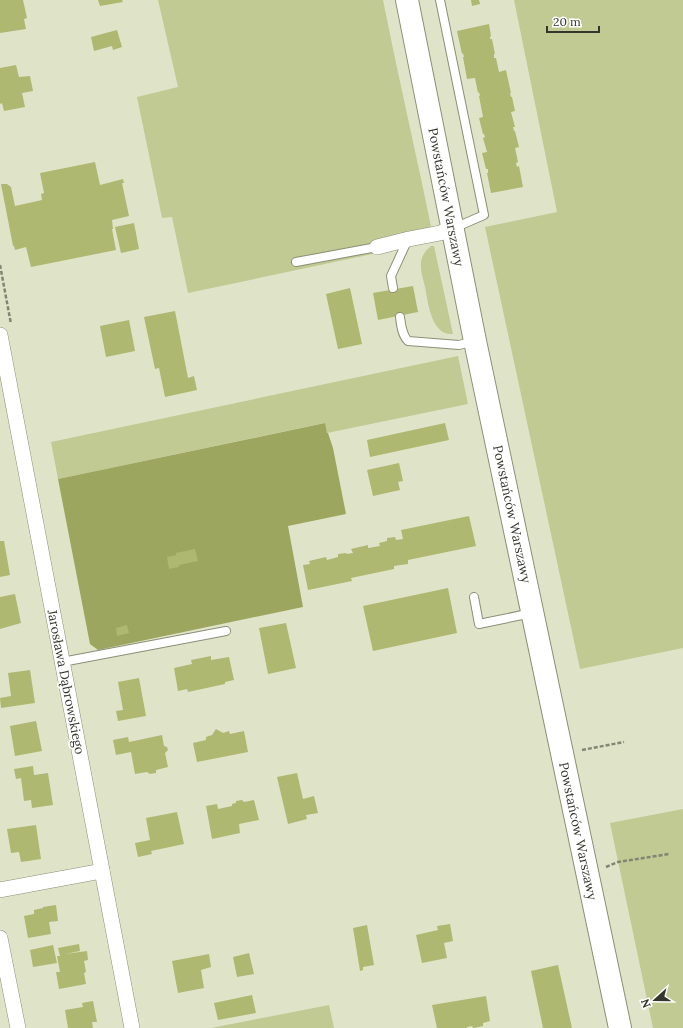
<svg xmlns="http://www.w3.org/2000/svg" width="683" height="1028" font-family="Lora,serif">
<style>
.green{fill:#c1ca92}
.forest{fill:#9ca65e}
.building{fill:#aeb870}
.lines{fill:none;stroke-linecap:round;stroke-linejoin:round}
.service-casing{stroke:#8a8f76;stroke-width:10}
.minor-casing{stroke:#8a8f76;stroke-width:16}
.secondary-casing{stroke:#8a8f76;stroke-width:24}
.path{stroke:#828573;stroke-width:2.5;stroke-dasharray:4 2;stroke-linecap:butt}
.service{stroke:#fff;stroke-width:8}
.minor{stroke:#fff;stroke-width:15}
.secondary{stroke:#fff;stroke-width:22}
.labels{text-anchor:middle;dominant-baseline:central;stroke-width:3.5;stroke-linejoin:round;paint-order:stroke}
.street-label{font-size:13px;fill:#34352b;stroke:#fff}
</style>
<rect width="100%" height="100%" fill="#dfe4c9"/>
<g class="green">
<path d="M158 0H383C399 81 418 161 434 241L188 293 172 217 162 218 137 97 178 87Z"/>
<path d="M514 0H683V648L580 669 485 227 557 212Z"/>
<path d="M431 246H434L453 334C431 336 428 302 425 287 423 279 420 270 421 262 422 255 426 250 431 246Z"/>
<path d="M458 356 468 404 327 433 324 423 58 479 51 442Z"/>
<path d="M683 809V1028H653L610 823Z"/>
<path d="M329 1005 334 1028H211Z"/>
</g>
<path class="forest" d="M325 423 327 433H328L333 448 346 514 288 526 303 607 98 650 90 644 58 479Z"/>
<g class="building">
<path d="M0 0H23L27 18 24 19 26 29 0 33Z"/>
<path d="M98 0H122L123 2 100 6Z"/>
<path d="M471 0H479L480 4 472 6Z"/>
<path d="M489 24 491 36 490 37V39H492L495 54H494V58H496L499 72 506 70 511 93H510L511 97H512L515 111 511 112 515 127H513L514 131H515L519 147 515 148 518 162 516 163 517 167 519 166 523 187 491 193 487 173H488V169H486L482 153 487 152 483 138 485 137 484 134H483L479 118 483 117 479 96H480L479 92 478 93 475 78 467 79 463 57H464L463 53 462 54 457 31Z"/>
<path d="M117 30 122 47 113 50 112 46 94 51 91 37Z"/>
<path d="M16 65 19 77 30 76 33 91 22 93 25 107 4 111 2 103 0 104V68Z"/>
<path d="M95 162 100 185 123 179 124 183H122L129 216 112 220 113 229H112L116 250 31 267 26 247 15 250 14 246H13L1 184H7L11 187 15 206 42 200 41 194 44 193 40 173Z"/>
<path d="M134 223 139 249 121 253 115 227Z"/>
<path d="M413 286 418 312 378 320 373 293Z"/>
<path d="M350 288 362 344 338 349 326 294Z"/>
<path d="M175 311 188 378 194 376 197 390 165 397 159 368 155 369 144 317Z"/>
<path d="M129 320 135 351 106 357 100 326Z"/>
<path d="M445 423 449 440 370 457 367 440Z"/>
<path d="M399 463 403 481 398 482 400 490 373 496 367 470Z"/>
<path d="M469 516 476 546 408 560V564L394 566V569L351 578 352 581 308 590 303 565 310 564 309 561 326 557 327 560 338 557V554L346 553 347 554 353 553 351 549 368 545V548L380 546 379 543 387 541V538L395 537 396 540 403 539 401 530Z"/>
<path d="M0 541H4L10 575 0 577Z"/>
<path d="M195 549 198 561 179 565V567L169 569 167 557 176 555V553Z"/>
<path d="M448 588 457 633 373 651 363 606Z"/>
<path d="M15 594 21 623 0 629V597Z"/>
<path d="M286 623 296 668 268 674 259 628Z"/>
<path d="M127 625 129 633 117 636 116 628Z"/>
<path d="M211 656V660L229 657 234 680 225 682V684L188 692 187 689 178 691 174 668 192 664 191 660Z"/>
<path d="M30 670 35 703 1 708 0 698 11 696 8 673Z"/>
<path d="M139 678 146 716 118 721 116 711 123 710 118 682Z"/>
<path d="M36 721 42 751 15 756 10 726Z"/>
<path d="M216 729 223 733 229 731 230 734 244 731 248 752 197 762 193 743 206 740V737L212 735Z"/>
<path d="M162 735 164 746 167 747 168 750 165 753 168 767 156 770V773L150 774 147 772 135 774 131 752 116 755 113 740 128 737 129 742Z"/>
<path d="M33 766 34 775 48 773 53 805 32 808 31 800 24 801 21 778 16 779 14 769Z"/>
<path d="M297 773 303 799 314 796 318 813 306 815 307 819 288 824 277 777Z"/>
<path d="M242 800 244 802 254 800 259 820 239 824 240 833 212 839 206 806 217 804 218 809 232 806V804L236 803V801Z"/>
<path d="M177 812 184 844 151 851 152 854 138 857 135 843 150 840 146 818Z"/>
<path d="M36 825 41 859 21 862 19 852 11 853 7 829Z"/>
<path d="M56 905 58 921 49 922 51 934 28 938 24 916 34 914V910L43 908V907Z"/>
<path d="M450 924 453 941 444 943 447 958 422 963 416 935 438 930 437 926Z"/>
<path d="M367 925 374 965 363 967V970L360 971 353 928Z"/>
<path d="M79 944 80 951 65 954 87 951 88 960 84 961 86 972 84 973 86 984 59 989 56 972H60L57 956H60L58 948Z"/>
<path d="M53 945 57 963 33 967 30 950Z"/>
<path d="M249 953 254 974 237 977 233 957Z"/>
<path d="M209 954 211 967 201 970 204 988 178 993 172 961Z"/>
<path d="M558 965 572 1028H543L531 971Z"/>
<path d="M252 995 256 1013 218 1020 214 1003Z"/>
<path d="M486 996 490 1021 483 1023V1026L474 1028H473L472 1026 467 1027V1028H437L432 1005Z"/>
<path d="M93 1001 97 1022H92L93 1028H68L65 1010 83 1007 82 1003Z"/>
</g>
<g class="lines">
<g class="service-casing">
<g id="service">
<path d="M440 0 484 215 454 228"/>
<path d="M296 262 377 247"/>
<path d="M393 288 391 276 408 239"/>
<path d="M400 317C401 325 402 335 408 341L459 345 475 341"/>
<path d="M474 597 479 624 532 613"/>
<path d="M62 662 226 631"/>
</g>
</g>
<g class="minor-casing">
<g id="minor">
<path d="M377 247 409 239 440 233 453 228"/>
<path d="M0 335 132 1028"/>
<path d="M0 890 102 871"/>
<path d="M0 938 18 1028"/>
</g>
</g>
<g class="secondary-casing">
<path id="secondary" d="M407 0 475 341 620 1028"/>
</g>
<g class="path">
<path d="M0 265 11 324"/>
<path d="M582 750 624 742"/>
<path d="M606 867 618 862 669 854"/>
</g>
<use href="#service" class="service"/>
<use href="#minor" class="minor"/>
<use href="#secondary" class="secondary"/>
</g>
<g class="labels">
<g class="street-label">
<text transform="translate(446 197) rotate(79)">Powstańców Warszawy</text>
<text transform="translate(512 514) rotate(78)">Powstańców Warszawy</text>
<text transform="translate(66 682) rotate(79)">Jarosława Dąbrowskiego</text>
<text transform="translate(578 831) rotate(78)">Powstańców Warszawy</text>
</g>
</g>
<g transform="translate(655 1000) rotate(249)" stroke="#ffffff" stroke-width="3" paint-order="stroke">
<path d="M0-3L7 15L0 10L-7 15Z" fill="#34352b"/>
<text y="-6" font-size="11" font-weight="bold" text-anchor="middle" fill="#34352b">N</text>
</g>
<path d="M547 26v6h52v-6" fill="none" stroke="#34352b" stroke-width="2"/>
<text x="553" y="26" font-size="12" fill="#34352b" stroke="#ffffff" stroke-width="3" paint-order="stroke">20 m</text>
</svg>
